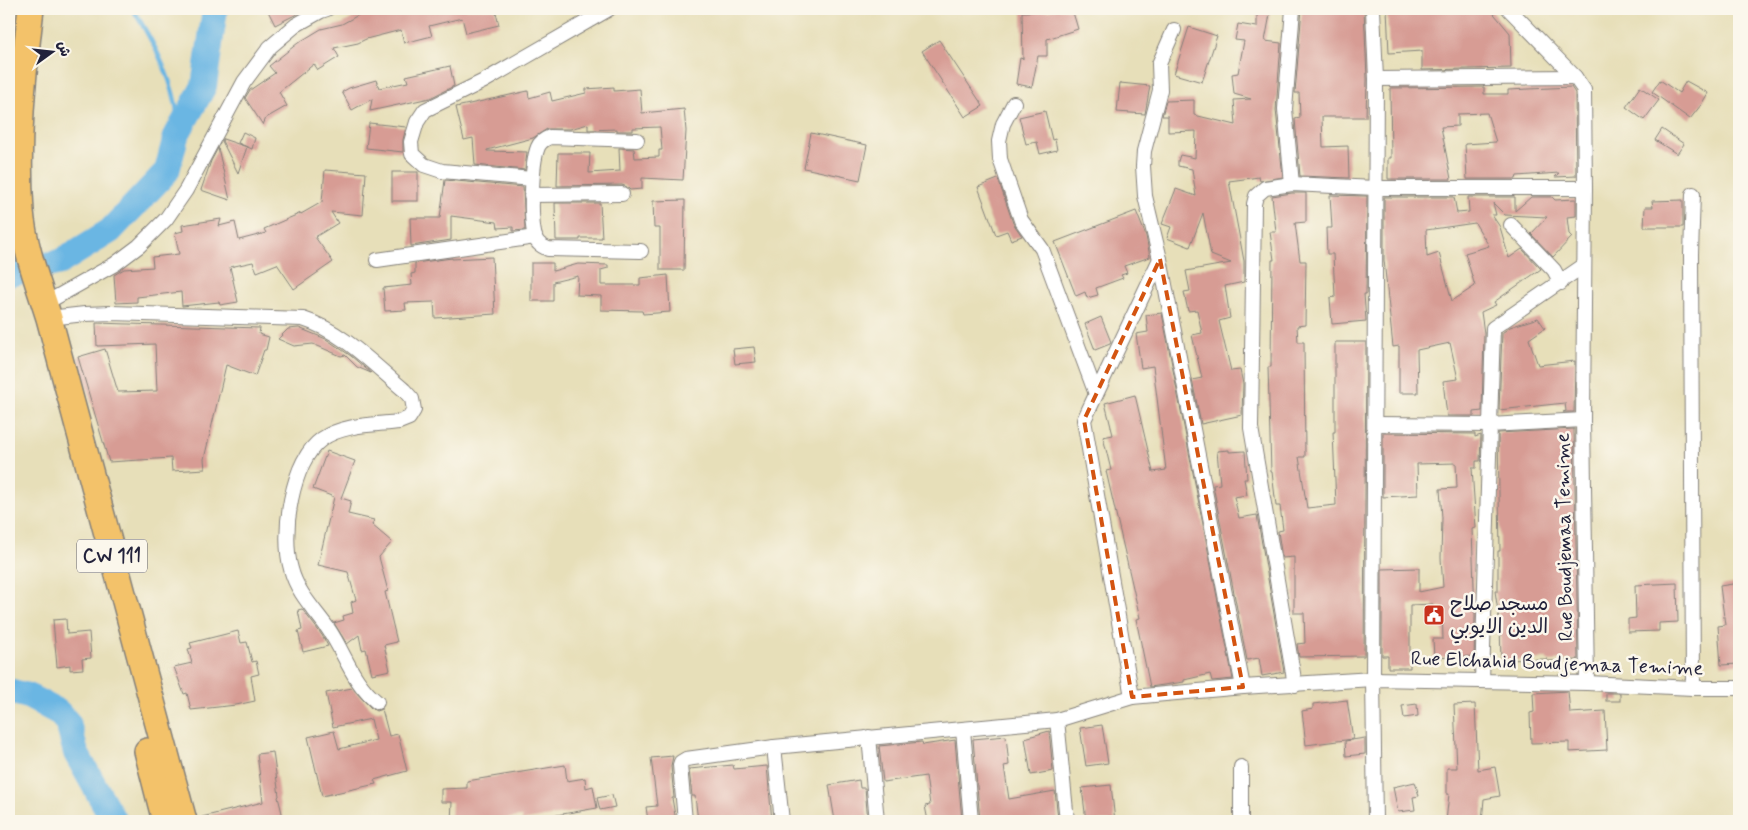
<svg xmlns="http://www.w3.org/2000/svg" width="1748" height="830" font-family="Mynerve,'Playpen Sans Arabic',sans-serif">
<style>
.lines{fill:none;stroke-linecap:round;stroke-linejoin:round}
.stream{stroke:#6ab6e3;stroke-width:4.5}
.river{stroke:#6ab6e3;stroke-width:26}
.building{fill:#d79c94;fill-rule:evenodd}
.street-casing{stroke:#84807a;stroke-width:16}
.highway-casing{stroke:#84807a;stroke-width:28}
.street{stroke:#fff;stroke-width:14}
.highway{stroke:#f3c26a;stroke-width:25}
.marked{fill:none;stroke:#d45411;stroke-width:4;stroke-dasharray:10 6;stroke-linejoin:round}
.labels{text-anchor:middle;dominant-baseline:central;stroke-width:5;stroke-linejoin:round;paint-order:stroke}
.shield{fill:#fbf7ec;stroke:#636270;stroke-width:1}
.shield-label{font-size:19px;font-weight:bold;fill:#22223b}
.street-label{font-size:20px;fill:#22223b;stroke:#fbf7ec}
.poi-label{font-size:20px;fill:#22223b;stroke:#fbf7ec;text-anchor:start}
</style>
<rect width="100%" height="100%" fill="#fbf7ec"/>
<filter id="ink" filterUnits="userSpaceOnUse"><feTurbulence type="fractalNoise" baseFrequency=".02" numOctaves="2"/><feDisplacementMap in="SourceGraphic" scale="10" xChannelSelector="R" yChannelSelector="G"/><feConvolveMatrix kernelMatrix="1 2 1 2 8 2 1 2 1" color-interpolation-filters="sRGB"/></filter>
<filter id="wash" filterUnits="userSpaceOnUse"><feTurbulence type="fractalNoise" baseFrequency=".0096" numOctaves="4" result="noise"/><feDisplacementMap in="SourceGraphic" scale="20" xChannelSelector="R" yChannelSelector="G"/><feGaussianBlur stdDeviation="1.12" result="paint"/><feColorMatrix in="noise" values="0 0 0 0 0 0 0 0 0 0 0 0 0 0 0 0 0 1.4 0 .05"/><feComposite in="paint" operator="in"/></filter>
<g filter="url(#wash)">
<rect width="100%" height="100%" fill="#e7dfb9"/>
<g class="lines">
<path class="stream" d="M133 9C151 39 169 70 176 105 178 115 176 126 176 136"/>
<g class="river">
<path d="M9 274 60 262 110 231 167 171 176 136 204 86 215 9"/>
<path d="M9 691 28 696 58 712 68 723 76 753 114 821"/>
</g>
</g>
<g id="blocks">
<g class="building">
<path d="M267 9H307L275 25Z"/>
<path d="M361 9H495L499 25 466 33 462 18 429 26 432 36 404 43 401 30 366 39 358 43 334 48 339 57 318 70 314 64 279 92 287 106 266 118 263 125 245 98 250 90 275 73 269 66 298 43 321 29 342 24 362 13Z"/>
<path d="M1056 9H1072L1078 29 1047 39V56H1038L1032 87 1016 84 1020 58 1023 59 1022 12 1048 11Z"/>
<path d="M1257 9H1271L1265 41 1281 43 1276 110 1283 177 1260 181 1259 177 1229 181 1244 261V282L1225 286 1230 318 1219 321 1231 371 1240 370 1243 384 1242 415 1201 424 1192 380 1202 378 1192 335 1202 333 1197 310 1188 311 1184 292 1190 291 1186 271 1231 263 1211 255 1203 213 1190 247 1167 238 1171 227 1162 224 1176 189 1196 196 1192 169 1178 166V161L1180 155 1195 158 1196 131 1168 132V116H1162L1166 101 1194 100V115L1236 125 1234 100 1251 99 1234 94 1232 74 1238 73 1244 41 1235 40 1238 24 1257 27Z"/>
<path d="M1302 9H1364L1367 79 1366 117H1322L1323 147 1348 146 1349 178 1300 176 1295 119 1300 118 1299 93H1295Z"/>
<path d="M1387 9H1490L1510 33 1511 68 1422 70V51L1389 53Z"/>
<path d="M1189 27 1217 36 1202 82 1174 74Z"/>
<path d="M939 40 983 106 965 117 922 51Z"/>
<path d="M450 66 454 86 430 98 370 111 372 99 352 110 342 92 349 88 376 80 379 88 408 82 406 76Z"/>
<path d="M1660 80 1679 93 1686 81 1708 93 1701 105 1690 119 1652 92Z"/>
<path d="M1120 83 1150 86 1145 114 1117 112Z"/>
<path d="M614 87V91L640 89 642 113 684 109 686 131 683 180 642 178V189L630 190 627 187 622 185 557 186 558 153H590L589 173 620 171 619 148 634 149 635 158 659 157V150H662L660 127 633 128V131H617V129L588 130V124L570 129H547L533 138 487 150V151L527 152 525 170 475 165 473 138 464 140 456 107 528 91 529 98 550 92 552 101 586 93V89Z"/>
<path d="M1484 87V94H1508V90L1571 87 1575 93 1576 176 1555 177 1559 173 1517 176 1516 179H1467L1465 144 1496 142 1487 113 1458 114V126L1441 127 1451 179H1388V158H1391L1390 88Z"/>
<path d="M1640 87 1659 100 1644 120 1626 107Z"/>
<path d="M1045 111 1052 140 1055 139 1057 150 1040 154 1037 142 1026 144 1019 117Z"/>
<path d="M369 123 406 127 403 140V152L366 148Z"/>
<path d="M1662 129 1684 144 1677 154 1655 140Z"/>
<path d="M243 132 255 138 252 149 238 143Z"/>
<path d="M811 133 867 145 860 180 804 168Z"/>
<path d="M223 139 247 147 238 173 222 141Z"/>
<path d="M218 148 230 200 201 190 211 161Z"/>
<path d="M325 170 366 173 363 215 331 212 338 223 315 237 333 262 294 289 277 264 257 272 253 262 230 267 238 302 220 305 219 302 182 306 181 292 137 297V302L116 303 114 275 124 269 153 267 152 257 179 254 175 233 183 231 182 225 221 219 219 226 235 222 239 240 266 233 264 229 301 213V214L322 202Z"/>
<rect x="392" y="172" width="26" height="29"/>
<path d="M998 179 1013 223 1022 236 1011 240 1007 231 996 235 978 187Z"/>
<path d="M445 180 523 187 525 230 513 231V227L498 228 497 222 451 216V240L411 246 410 218H440Z"/>
<path d="M1292 193H1306V222L1295 223 1300 261H1306L1305 325 1297 326 1298 342H1304L1305 457H1299L1307 508 1336 505 1333 432H1335V342H1366L1364 656 1299 657 1297 644 1305 643 1304 613H1294V557L1282 558 1278 531 1283 530 1280 506H1276L1272 472H1271L1268 367H1271L1272 260H1274L1270 232H1276L1272 196Z"/>
<path d="M1330 195 1367 196 1366 294H1364L1366 321 1332 324 1330 298 1335 297 1333 254H1327L1326 228H1332Z"/>
<path d="M1384 197H1454L1457 213 1469 212 1468 197H1515V211L1531 197H1552L1555 200 1576 199V216L1567 217 1569 234 1572 237 1553 257 1531 234 1547 217 1505 215 1493 203 1496 215H1492L1500 227 1509 258 1522 249 1541 269 1494 302 1496 305 1481 312 1484 333 1482 411 1474 412V416H1447L1443 381 1458 379 1450 343 1417 350 1418 393H1399V346L1393 347 1384 260ZM1475 223 1489 246 1465 253 1475 286 1452 301 1439 253 1427 257 1426 230Z"/>
<path d="M685 200 684 270H660V228H654L653 201Z"/>
<path d="M1683 200V227H1644L1645 207H1653L1652 201Z"/>
<path d="M555 203H600L602 238H580V240H556Z"/>
<path d="M1136 211 1146 236 1150 257 1124 266 1127 273 1121 275 1123 278 1096 288 1098 295 1087 298 1085 292 1076 296 1055 242Z"/>
<path d="M492 257 495 314 435 318 434 302 405 303 406 310 385 311 383 288 412 285 411 274 415 273V263L452 258V259Z"/>
<path d="M531 263H553V271L578 264 608 265V268L601 270V285H640V278L668 275 670 312 643 314 642 311 601 310V296L577 295 578 276 553 282V301H531Z"/>
<path d="M1162 313 1233 679 1212 681 1210 674 1184 680V682L1150 687 1136 619 1140 618 1106 471 1111 470 1103 437 1113 435 1105 403 1135 395 1153 472 1166 470 1153 366 1141 368 1136 334 1148 332 1146 315Z"/>
<path d="M1101 317 1111 342 1110 344 1095 350 1085 324Z"/>
<path d="M1538 318 1545 328 1529 339 1538 365 1575 361 1574 412H1563L1566 411 1565 403 1499 410 1502 333 1510 327Z"/>
<path d="M96 323 260 328 259 334 269 337 266 350H264L255 376 226 365 204 459 205 469 172 471 171 458 109 462 78 357 105 349 118 392 157 391 155 344 97 346Z"/>
<path d="M299 328 326 339 351 356 371 373 357 367 345 355 341 356 313 344 294 346 278 339 288 329Z"/>
<path d="M754 347 756 362 735 364 733 349Z"/>
<path d="M1574 429 1578 660 1547 661V659L1501 660 1500 625 1495 591H1498V551H1500L1498 433Z"/>
<path d="M1383 433 1475 434V437L1481 435 1480 461H1476V468H1472L1476 528 1472 529 1475 616 1474 656 1434 658 1433 639H1443L1442 607 1434 608 1433 604 1410 605V668H1388V656H1382V569L1419 568V592L1443 587 1441 558 1442 518 1440 489 1457 488 1456 463 1417 464 1418 495 1383 497Z"/>
<path d="M1229 450V452L1245 451 1247 479H1244L1247 495 1234 497 1239 518 1257 515 1284 672 1262 676 1259 658 1247 660 1213 485 1220 484 1217 451Z"/>
<path d="M327 451 355 461 341 498 351 501 348 514 374 520 372 525 392 542 379 557 388 591 385 592 397 642 384 645 390 670 372 674 366 649 362 650 359 635 347 644 334 623 344 620 343 616 353 613 351 602 356 600 348 572 318 565 334 497 313 489Z"/>
<path d="M1677 583 1678 622 1659 623V631L1628 632V619L1636 618 1635 585Z"/>
<path d="M1739 583V664L1721 665 1718 626 1725 625 1720 586Z"/>
<path d="M302 609 322 635 328 646 303 652 298 631 302 630 298 610Z"/>
<path d="M66 619 67 634 89 632 91 658 82 659 83 669 70 670V665L57 667 53 620Z"/>
<path d="M238 631 241 643 247 642 252 662 256 661 259 674 251 676 255 701 236 705 191 710 187 693 184 694 174 667 192 663 188 649 192 648 190 643Z"/>
<path d="M352 688 371 708 376 711 382 709 389 736 398 734 407 771 374 780 376 784 322 796 308 737 334 731 339 749 376 740 371 719 333 727 326 693Z"/>
<path d="M1568 691 1570 713 1605 711 1607 750 1569 752V742L1531 743 1530 713 1534 712 1533 693Z"/>
<rect x="1606" y="693" width="14" height="8"/>
<path d="M1347 700 1353 739 1306 745 1302 711 1313 709V704Z"/>
<path d="M1417 704 1418 716 1404 718 1402 706Z"/>
<path d="M1475 704 1478 770 1495 767 1500 796 1484 799 1482 821H1446L1449 794H1447V768H1457L1454 705Z"/>
<path d="M1102 725 1108 763 1086 766 1080 728Z"/>
<path d="M1049 731 1053 771 1031 775 1025 738Z"/>
<path d="M1006 736 1009 765 1004 766 1009 799 1055 791 1058 819 1041 821H980L973 739Z"/>
<path d="M1365 738V754L1346 756 1345 741Z"/>
<path d="M955 740 962 821H928L925 806 930 805 926 776 883 782 879 746 922 742 923 745Z"/>
<path d="M273 752 279 796 278 797 284 821H202V817L263 802 257 754Z"/>
<path d="M673 756 671 766 674 798H672L676 821H648L646 807 657 806 651 758Z"/>
<path d="M565 765 567 781 585 778 586 788 593 786 597 808 522 821V817L476 821H451L452 802H441V789L467 788V781Z"/>
<path d="M733 765 734 769 767 766 772 821H698L695 796H692L689 769Z"/>
<path d="M859 780 860 788H865L868 821H835L829 785Z"/>
<path d="M1415 782 1419 796 1413 797 1415 810 1398 812 1393 787Z"/>
<path d="M1111 785 1115 821H1086L1082 788Z"/>
<path d="M612 795 615 807 600 810 597 798Z"/>
</g>
</g>
</g>
<g filter="url(#ink)">
<use href="#blocks" fill-opacity="0" stroke="#84807a" stroke-width="1"/>
<g class="lines">
<g class="street-casing">
<g id="street">
<path d="M1373 9 1376 79 1373 679 1375 821"/>
<path d="M1509 9 1575 77 1584 90 1585 188 1583 420 1587 683"/>
<path d="M1174 30 1159 64 1160 90 1144 151 1143 166 1145 196 1160 259 1243 687"/>
<path d="M1376 79 1575 77"/>
<path d="M1014 103 1003 124 999 141 1000 159 1021 220 1042 249 1096 394"/>
<path d="M637 140 550 137C545 139 540 142 538 147 531 164 530 219 535 237 537 244 542 246 548 249L641 251"/>
<path d="M532 179 442 171 424 165 412 154 411 142 417 122 425 110 484 81 609 9"/>
<path d="M1292 184 1285 109 1293 9"/>
<path d="M1693 194 1691 254 1693 688"/>
<path d="M531 195 622 194"/>
<path d="M1511 225 1554 270 1561 283"/>
<path d="M377 260 535 237"/>
<path d="M44 304 115 264 139 246 166 219 186 190 244 82 270 47 296 25 321 11 327 9"/>
<path d="M49 318 85 314 112 313 303 319C342 331 373 364 404 390L412 399 414 410 409 418 399 422C375 425 343 424 322 439 291 461 281 535 291 569 297 593 316 611 329 630 345 654 353 683 377 702"/>
<path d="M1375 424 1489 425 1583 420"/>
<path d="M1482 681 1493 328 1583 266"/>
<path d="M1295 685 1251 428 1254 204 1256 196 1265 188 1292 184 1375 188H1585"/>
<path d="M1132 697 1084 420 1160 259"/>
<path d="M1057 720 1067 821"/>
<path d="M963 730 971 821"/>
<path d="M869 737 877 821"/>
<path d="M774 747 782 821"/>
<path d="M1241 767V821"/>
<path d="M685 821 680 765 681 762 686 759 774 747 1057 720 1132 697 1243 687 1373 679 1587 683 1693 688H1739"/>
</g>
</g>
<g class="highway-casing">
<g id="highway">
<path d="M31 9C23 75 16 144 21 211 24 247 38 283 49 318L184 821"/>
<path d="M147 751 165 821"/>
</g>
</g>
<use href="#street" class="street"/>
<use href="#highway" class="highway"/>
</g>
</g>
<path class="marked" d="M1160 259 1243 687 1132 697 1084 420Z"/>
<defs>
<g id="civic-square" transform="scale(1.125)"><rect x="-9" y="-9" width="18" height="18" rx="4" fill="#c8321e" stroke="#fbf7ec"/><path d="M-.6-6.5H3V-4.5H.6V-3L4-1V1h2V6H-6V1h2V-1L-.6-3ZM-1.2 2.5V6h2.4V2.5Z" fill="#fff"/></g>
</defs>
<g fill-rule="evenodd">
<use href="#civic-square" x="1434" y="615"/>
</g>
<g class="labels">
<rect class="shield" x="77" y="539.5" width="70" height="33" rx="4"/>
<g class="shield-label">
<text x="112" y="556">CW 111</text>
</g>
<g class="street-label">
<text transform="translate(1565 537) rotate(-91)">Rue Boudjemaa Temime</text>
<text transform="translate(1557 664) rotate(2)">Rue Elchahid Boudjemaa Temime</text>
</g>
<g class="poi-label">
<text x="1450" y="604">مسجد صلاح<tspan x="1450" dy="23">الدين الايوبي</tspan></text>
</g>
</g>
<rect width="1748" height="830" fill="none" stroke="#fbf7ec" stroke-width="30"/>
<g transform="translate(52 52) rotate(75)" stroke="#fbf7ec" stroke-width="4" paint-order="stroke">
<path d="M0-4L9 19L0 12L-9 19Z" fill="#22223b"/>
<text y="-8" font-size="14" font-weight="bold" text-anchor="middle" fill="#22223b">ش</text>
</g>
</svg>
